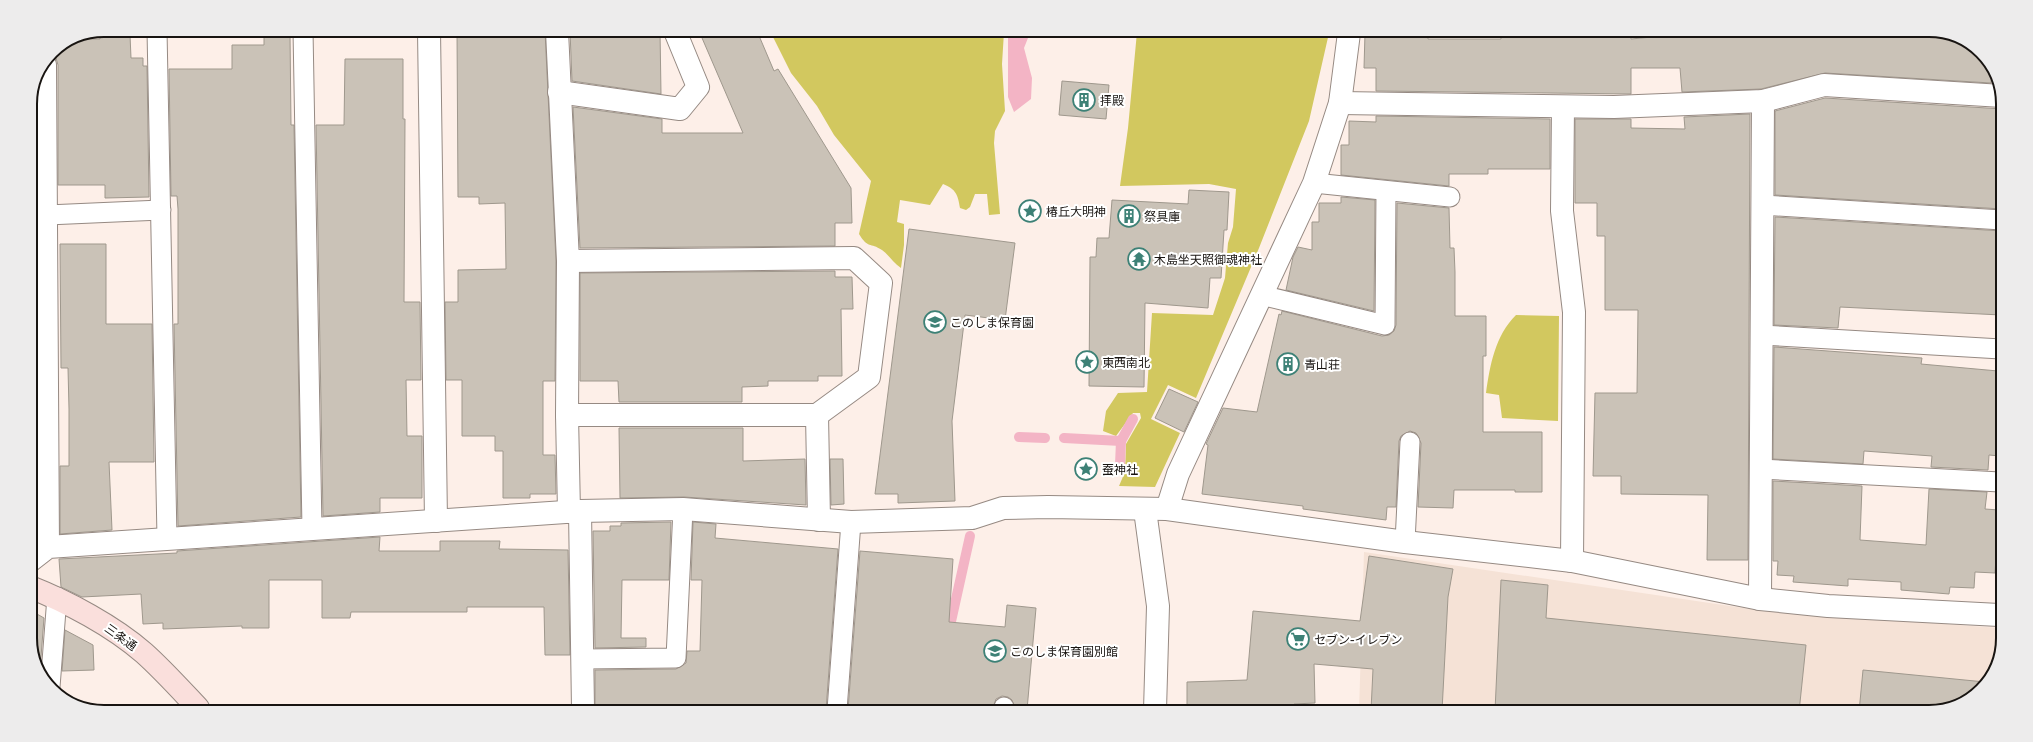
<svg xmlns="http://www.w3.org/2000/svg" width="2033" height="742" font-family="'Golos Text','Noto Sans JP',sans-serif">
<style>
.built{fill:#f5e2d6}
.forest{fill:#d2c85f}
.water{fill:#f3b4c5}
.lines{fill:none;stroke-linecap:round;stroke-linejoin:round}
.stream{stroke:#f3b4c5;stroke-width:10}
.building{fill:#cac2b7;stroke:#9f988d}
.service-casing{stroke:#968a83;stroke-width:21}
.minor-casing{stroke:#968a83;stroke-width:24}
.secondary-casing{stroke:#968a83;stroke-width:24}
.service{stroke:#fff;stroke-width:19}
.minor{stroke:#fff;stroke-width:22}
.secondary{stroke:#fadfdc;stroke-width:22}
.labels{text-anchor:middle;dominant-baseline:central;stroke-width:4;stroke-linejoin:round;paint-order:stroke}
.poi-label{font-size:12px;fill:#181411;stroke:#fff;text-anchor:start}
.street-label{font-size:12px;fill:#181411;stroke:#fff}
.rim{fill:none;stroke:#181411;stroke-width:2}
</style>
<rect width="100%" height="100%" fill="#fdefe8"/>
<path class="built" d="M1364 552 1757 610 1999 628V662L1974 697 1929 712 1359 711Z"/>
<g class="forest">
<path d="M770 31 1004 32 1002 64 1005 111 995 131 994 143 1000 214 989 215 987 194H975L970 207 966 210 960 208C958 195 956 189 943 184L930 205 900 200 897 222 904 224V245L901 268C893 263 889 255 882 250 870 242 868 249 859 234L871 181 834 135 817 106 791 73Z"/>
<path d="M1137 32 1329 33 1309 121 1259 248 1196 398 1168 385 1151 419 1180 433 1155 487 1119 486 1125 472 1126 444 1141 418 1140 413H1133L1116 436 1103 431 1106 411 1118 393 1147 392 1152 313 1213 315 1225 278 1228 243 1233 227 1236 189 1209 184 1120 186 1128 128Z"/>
<path d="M1516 315 1559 316 1558 421 1502 418 1499 395 1486 393C1490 365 1495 336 1516 315Z"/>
</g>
<path class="water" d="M1008 32H1028V38L1024 48 1032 78 1031 99 1014 112 1008 97Z"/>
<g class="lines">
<g class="stream">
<path d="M1019 437 1045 438"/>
<path d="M1064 438 1121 441 1133 419"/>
<path d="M1120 465 1121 441"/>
<path d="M948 635 970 536"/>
</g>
</g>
<g class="building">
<path d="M457 31H545L556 261 555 381H543V455H555L556 494H530V498H503V451H495V436H462V380H446L445 302H458V270L506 269 505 203 479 204V197H458Z"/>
<path d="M570 31H660L661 94 572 81Z"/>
<path d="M699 31H757L774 71 778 69 851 188 852 223H835V246L580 248 573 107 662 119V133H743Z"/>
<path d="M1365 33H1414V35H1428V39H1501V33H1631V39L1694 33 1953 34 1988 59 1992 70 1991 83 1825 73 1761 89 1682 92 1680 68H1631V94L1376 91V68H1364Z"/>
<path d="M264 34H290L291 125H294L301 517 178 526 174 324H178V209L177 196H171L169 69H232V45H264Z"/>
<path d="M100 35H130L131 58H143V66H147L149 197 105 198V185H58V65L56 58 51 54 71 39H100Z"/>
<path d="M345 59H403V119H405L404 302H420L421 380H406L407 436H422V498H380V512L323 516 316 125H344Z"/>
<path d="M1062 81 1109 85 1106 119 1059 115Z"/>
<path d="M33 94V112H30V99Z"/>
<path d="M1825 98 2003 109 2002 209 1775 195V111Z"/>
<path d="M1750 114 1748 560H1707L1708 495 1621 494V476H1593L1595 393H1637L1638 310H1605V236H1597V203H1575V119H1631V128L1685 129 1684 117Z"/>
<path d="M1376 116 1550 119V169H1488V174H1449V186L1341 175V145H1349V121L1376 122Z"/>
<path d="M1189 190 1229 192 1227 230H1224L1221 278H1210L1208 308 1145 303 1144 387 1089 386 1090 257H1096L1097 238H1109L1112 200 1188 204Z"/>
<path d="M1341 197 1375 200 1374 311 1286 290 1293 257 1298 247 1312 250V222H1319V203H1341Z"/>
<path d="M1397 203 1449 208 1450 248H1454L1455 272V316H1486V356H1483V432H1542V492H1515V490H1454L1453 508 1418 507 1421 443 1416 433 1410 431 1401 436 1399 441 1396 507H1387L1386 520 1303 509V506L1202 494 1208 445 1206 444 1223 408 1257 412 1279 314 1281 315 1282 311 1382 336 1389 335 1394 331 1396 325Z"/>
<path d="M1775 217 2002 231 2001 315 1840 307 1838 328 1774 325Z"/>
<path d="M909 229 1015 243 1005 320 965 315 952 421 955 501 898 503V494H875Z"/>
<path d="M60 244H106V324H152L154 462H109L112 530 60 534V466H69V409L68 368H61Z"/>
<path d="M835 271V277H852L853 309H841L842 376H818V381H768V386L742 387V402H619L618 381H580V273Z"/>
<path d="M1774 347 1922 358 1921 364 1998 371V374H2001L2000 456 1989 455 1988 470 1931 467 1932 456 1864 451 1863 464 1773 459Z"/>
<path d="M1169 389 1198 402 1184 432 1155 418Z"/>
<path d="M619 428H743V461L805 459 806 505 684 497 620 498Z"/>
<path d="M830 459H843L844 504 831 505Z"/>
<path d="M1773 481 1862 486 1860 540 1926 545 1929 489 1987 492 1985 509 1999 510 1995 573 1975 572 1974 588 1950 587 1949 594 1901 590V582L1848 579V586L1793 582 1794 576 1777 575 1778 561H1773Z"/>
<path d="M30 506H35V538L30 539Z"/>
<path d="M671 522 669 580H622L621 638H646V647L595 648 593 531H610V526H621V523Z"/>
<path d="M693 522 716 524 715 538 838 549 826 710 653 707V709H595V670L676 669 686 663 687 651H700L702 580H691Z"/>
<path d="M380 537 379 551H440V541H500L499 549 568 550 570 655H545L544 607H467V612H351L350 618H322V580H269V628H242V626L163 629V623L143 624 141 594 82 597 61 587 59 559 177 553V551Z"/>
<path d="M860 551 953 559 949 622 1005 627 1007 605 1036 608 1027 710H1015L1012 700 1008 697 1002 696 996 699 992 710H848Z"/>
<path d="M1369 556 1453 569 1448 597 1442 711H1371L1373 669 1314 664 1315 703 1294 704V711L1187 710V682L1247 680 1253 611 1360 621Z"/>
<path d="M1501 580 1548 585 1546 618 1806 645 1799 712 1495 711Z"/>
<path d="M30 610 44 618 40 670 30 643Z"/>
<path d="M65 630 93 645 94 670 62 671Z"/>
<path d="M1863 670 1985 682 1974 697 1929 712H1859Z"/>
</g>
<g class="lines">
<g class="service-casing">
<g id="service">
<path d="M157 30 167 538"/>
<path d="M303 30 312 529"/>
<path d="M30 167 46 166"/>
<path d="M1314 183 1450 197"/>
<path d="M1762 205 2002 220"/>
<path d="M47 215 161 210"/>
<path d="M1261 295 1385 325 1386 191"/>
<path d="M1761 335 2001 349"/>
<path d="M1760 469 2000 482"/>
<path d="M1405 542 1410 442"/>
<path d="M582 659 676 658 683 509"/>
<path d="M50 687 57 597"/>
<path d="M837 710 851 522"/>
<path d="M1003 710 1004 707"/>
</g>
</g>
<g class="minor-casing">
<g id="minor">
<path d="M429 31 436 521"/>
<path d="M557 31 568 261 567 415 569 512"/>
<path d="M45 65 48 547"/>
<path d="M559 92 680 109 698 87 675 31"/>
<path d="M1340 103 1614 107 1763 101 1824 85 2002 96"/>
<path d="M1563 107 1562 211 1574 312 1572 561"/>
<path d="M567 415H817L869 377 881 283 854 258 568 261"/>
<path d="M817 415 819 520"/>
<path d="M1167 509 1178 474 1314 183 1340 103 1349 33"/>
<path d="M1145 510 1158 606 1155 710"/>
<path d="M580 511 583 709"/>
<path d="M30 561 48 547 580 511 683 509 851 522 972 518 1003 508 1048 507 1167 509 1405 542 1572 561 1760 599 1828 606 1999 615"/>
<path d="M1760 599 1763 101"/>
</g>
</g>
<g class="secondary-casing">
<path id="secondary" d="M30 587C68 602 113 626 144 653 163 670 181 690 198 708"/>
</g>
<use href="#service" class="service"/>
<use href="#minor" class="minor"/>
<use href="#secondary" class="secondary"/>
</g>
<defs>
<g id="building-ring" transform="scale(1.15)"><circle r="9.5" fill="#fff" stroke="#3d8176" stroke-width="1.5"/><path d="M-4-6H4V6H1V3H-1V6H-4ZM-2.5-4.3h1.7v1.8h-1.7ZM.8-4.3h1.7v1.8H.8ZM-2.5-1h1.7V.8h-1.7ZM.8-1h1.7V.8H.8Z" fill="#3d8176"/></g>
<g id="sight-ring" transform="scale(1.15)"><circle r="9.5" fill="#fff" stroke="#3d8176" stroke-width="1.5"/><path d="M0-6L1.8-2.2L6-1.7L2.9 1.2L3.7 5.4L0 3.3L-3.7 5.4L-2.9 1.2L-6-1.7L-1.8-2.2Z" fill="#3d8176"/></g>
<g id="temple-ring" transform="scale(1.15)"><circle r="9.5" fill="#fff" stroke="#3d8176" stroke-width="1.5"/><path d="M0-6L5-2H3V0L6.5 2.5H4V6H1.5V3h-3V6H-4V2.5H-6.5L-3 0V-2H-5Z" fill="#3d8176"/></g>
<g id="school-ring" transform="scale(1.15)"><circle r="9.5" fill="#fff" stroke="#3d8176" stroke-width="1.5"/><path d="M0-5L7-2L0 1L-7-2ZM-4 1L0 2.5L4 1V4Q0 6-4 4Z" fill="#3d8176"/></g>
<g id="supermarket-ring" transform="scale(1.15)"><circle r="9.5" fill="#fff" stroke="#3d8176" stroke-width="1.5"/><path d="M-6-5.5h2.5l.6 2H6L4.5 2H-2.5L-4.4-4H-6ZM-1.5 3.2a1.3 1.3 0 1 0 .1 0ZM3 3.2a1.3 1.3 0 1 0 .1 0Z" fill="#3d8176"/></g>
</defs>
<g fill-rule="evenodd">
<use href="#building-ring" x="1084" y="100"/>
<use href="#sight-ring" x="1030" y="211"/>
<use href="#building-ring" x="1129" y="216"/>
<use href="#temple-ring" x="1139" y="259"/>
<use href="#school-ring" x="935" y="322"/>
<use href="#sight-ring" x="1087" y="362"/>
<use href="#building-ring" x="1288" y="364"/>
<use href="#sight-ring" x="1086" y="469"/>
<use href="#supermarket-ring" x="1298" y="639"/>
<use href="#school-ring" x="995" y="651"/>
</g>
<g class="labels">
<g class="poi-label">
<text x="1100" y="100">拝殿</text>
<text x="1046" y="211">椿丘大明神</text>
<text x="1144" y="216">祭具庫</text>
<text x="1154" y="259">木島坐天照御魂神社</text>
<text x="950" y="322">このしま保育園</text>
<text x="1102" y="362">東西南北</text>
<text x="1304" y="364">青山荘</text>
<text x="1102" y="469">蚕神社</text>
<text x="1314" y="639">セブン-イレブン</text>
<text x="1010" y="651">このしま保育園別館</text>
</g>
<g class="street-label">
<text transform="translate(121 637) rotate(35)">三条通</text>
</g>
</g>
<path d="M0 0H2033V742H0ZM104 37H1929A67 67 0 0 1 1996 104V638A67 67 0 0 1 1929 705H104A67 67 0 0 1 37 638V104A67 67 0 0 1 104 37Z" fill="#edecec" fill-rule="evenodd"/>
<path class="rim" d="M104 37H1929A67 67 0 0 1 1996 104V638A67 67 0 0 1 1929 705H104A67 67 0 0 1 37 638V104A67 67 0 0 1 104 37Z"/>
</svg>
